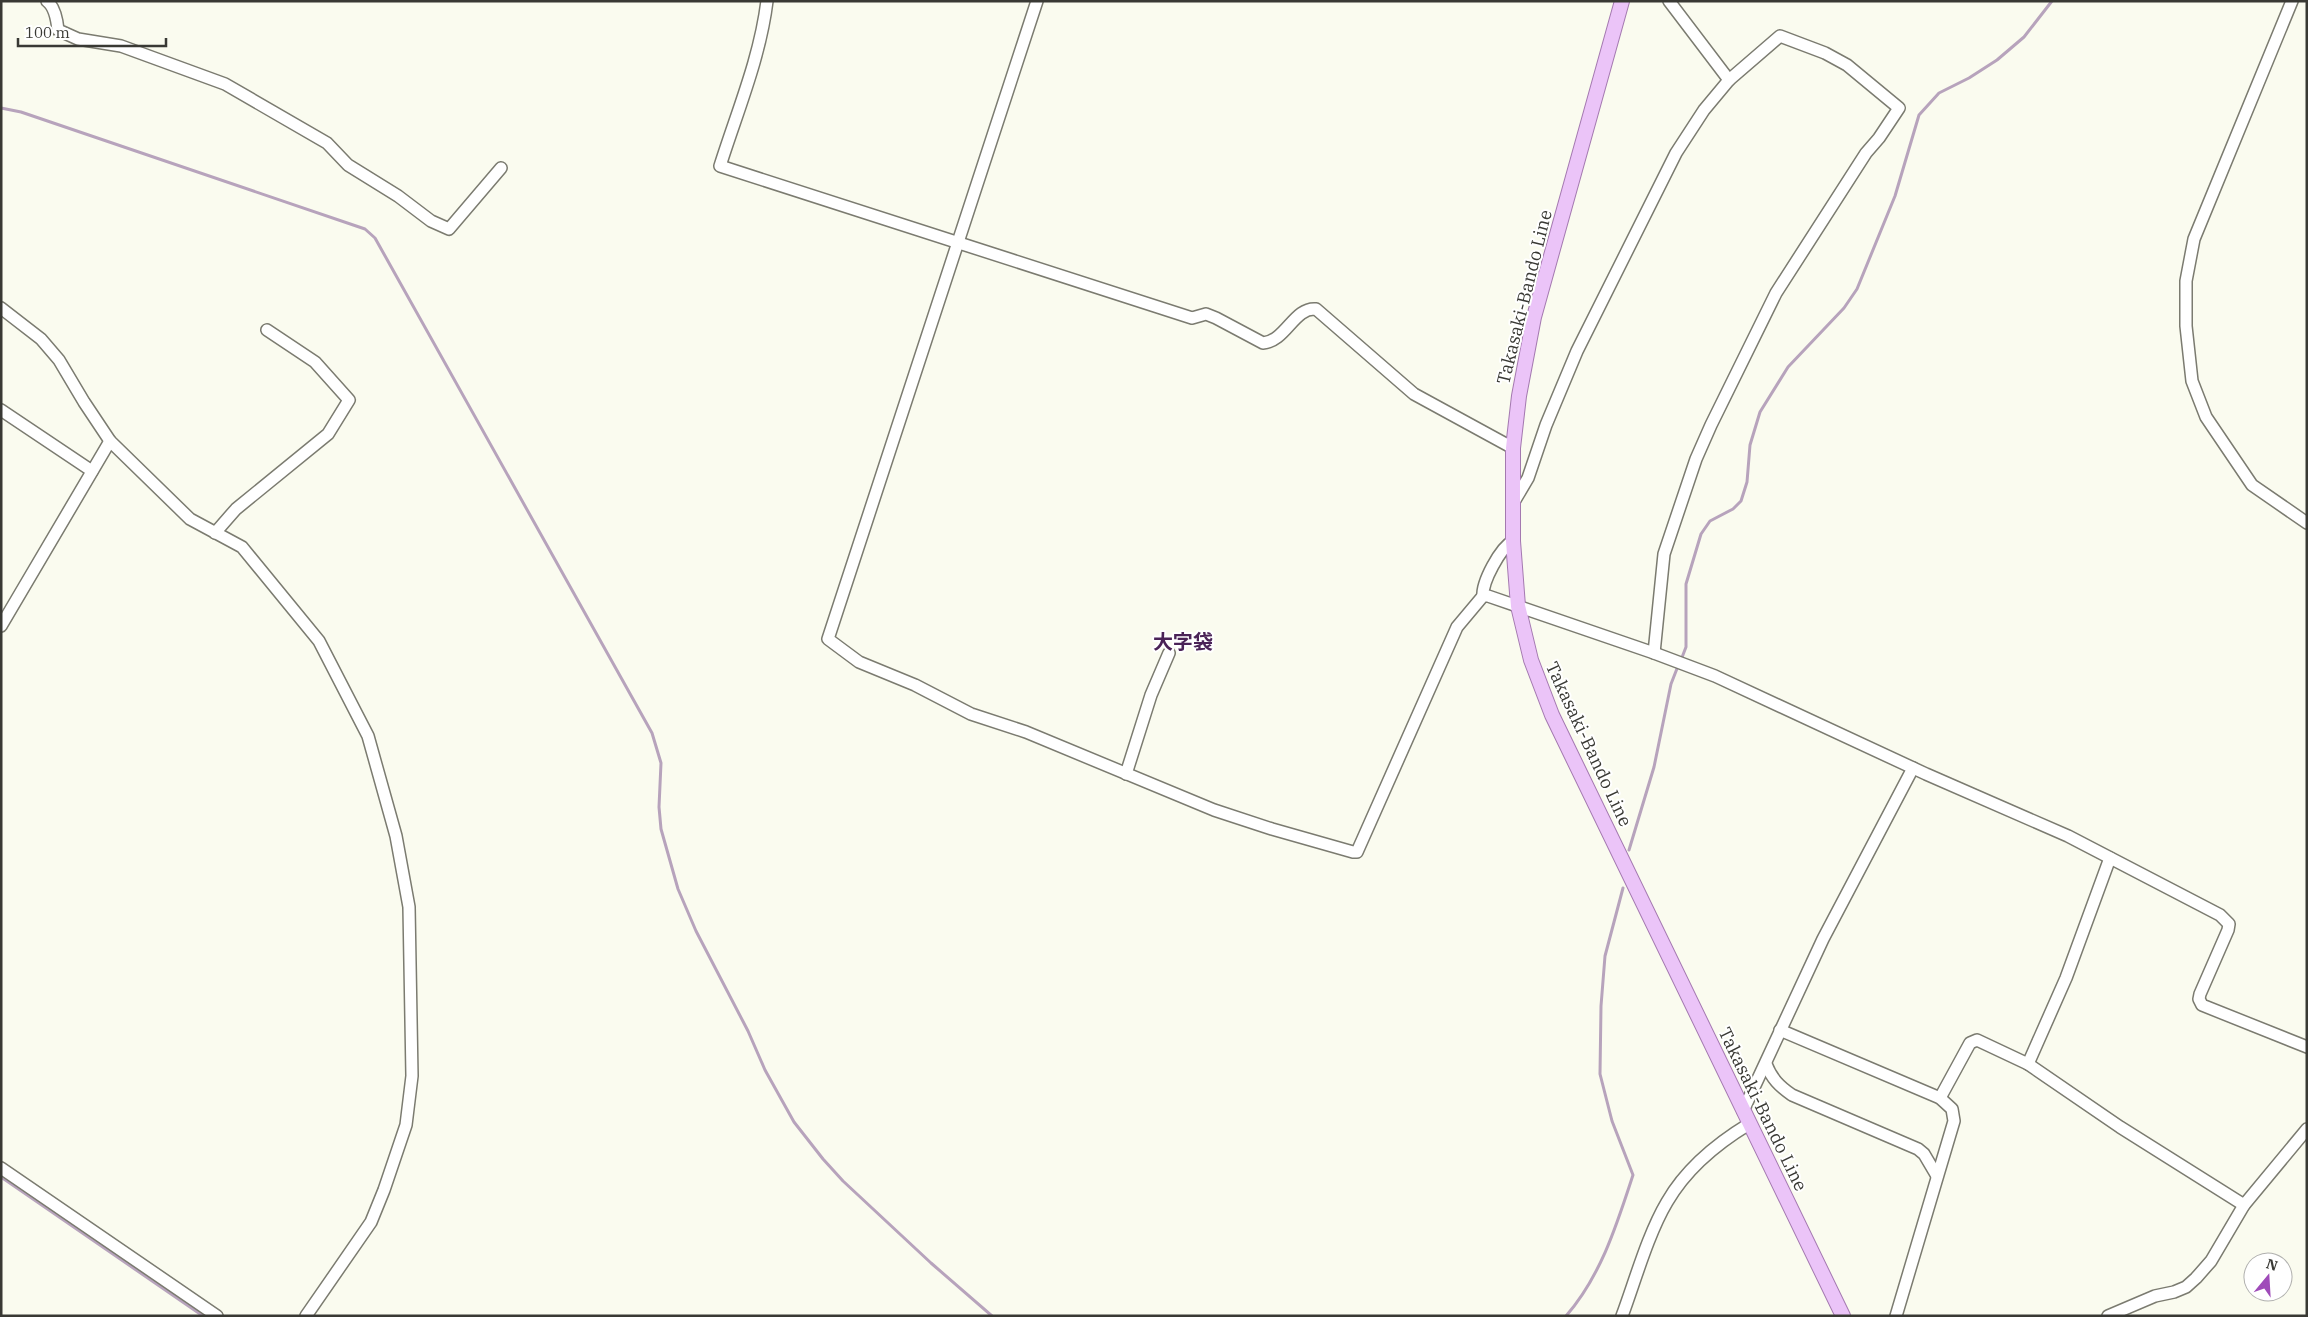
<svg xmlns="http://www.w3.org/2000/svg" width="2308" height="1317" font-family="'IBM Plex Serif','Noto Sans JP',serif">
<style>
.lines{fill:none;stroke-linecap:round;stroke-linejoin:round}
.stream{stroke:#b7a3bc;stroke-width:3}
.minor-casing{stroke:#7b7b70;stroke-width:14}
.major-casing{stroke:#a479b0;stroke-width:16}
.minor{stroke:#fff;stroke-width:11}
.major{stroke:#ebc4f8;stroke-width:14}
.labels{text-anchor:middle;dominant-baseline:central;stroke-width:4;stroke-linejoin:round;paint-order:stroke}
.street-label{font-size:18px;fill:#393934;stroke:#fff}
.quarter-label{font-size:20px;font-weight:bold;fill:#4a2257;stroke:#fff}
</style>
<rect width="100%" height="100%" fill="#fafbef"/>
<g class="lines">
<g class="stream">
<path d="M1 108 21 112 365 229 375 238 652 733 661 763 659 807 661 829 678 889 696 931 748 1031 765 1070 794 1122 823 1159 843 1181 931 1263 992 1316"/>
<path d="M1681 660 1686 647V584L1701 534 1710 521 1733 509 1741 501 1747 482 1750 445 1760 412 1788 367 1844 308 1857 289 1895 196 1919 115 1939 93 1969 78 1997 60 2024 37 2052 1"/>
<path d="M1629 850 1654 767 1671 684 1678 666"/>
<path d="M1 1177 203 1316"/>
<path d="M1566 1316C1601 1276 1617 1224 1633 1175L1612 1121 1600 1074 1601 1006 1605 956 1623 888"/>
</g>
<g class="minor-casing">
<g id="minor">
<path d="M47 1C55 7 57 20 58 30L78 39 121 46 225 84 327 143 348 165 398 196 431 221 449 229 501 168"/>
<path d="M767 1C760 58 737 112 720 166L1192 318 1206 314 1216 318 1263 343C1286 341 1294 307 1316 309L1414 394 1513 448"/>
<path d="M1037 1 828 639 859 662 915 685 971 714 1026 732 1214 810 1272 829 1353 852H1357L1457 627 1483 596H1488L1654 653 1715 676 1926 774 2068 836 2220 915 2229 924 2228 930 2200 994 2199 999 2202 1005 2307 1047"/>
<path d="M1669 1 1729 80"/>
<path d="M2292 1 2194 239 2186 281V326L2192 381 2206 417 2252 485 2307 523"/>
<path d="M1 308 41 339 59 360 84 402 110 441 190 519 242 547 319 641 368 736 396 836 409 907 412 1076 406 1125 384 1190 371 1222 306 1316"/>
<path d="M1 410 92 471"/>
<path d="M1512 505 1528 478 1546 425 1577 351 1676 153 1704 110 1729 80 1780 36 1825 53 1847 65 1899 108 1879 138 1866 153 1776 293 1711 425 1696 459 1664 554 1654 653"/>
<path d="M215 533 236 509 328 434 349 400 315 362 267 330"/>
<path d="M1483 596C1482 582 1500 548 1513 541"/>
<path d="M1 626 110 441"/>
<path d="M1126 774 1151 695 1169 653"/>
<path d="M1780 1030 1940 1098 1952 1109 1954 1121 1896 1316"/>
<path d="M1766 1064C1772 1079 1779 1086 1792 1095L1918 1149 1924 1154 1937 1176"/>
<path d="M2028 1064 2066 978 2110 858"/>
<path d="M1940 1098 1970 1043 1977 1040 2028 1064 2120 1127 2244 1205"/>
<path d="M1743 1111 1823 939 1913 768"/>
<path d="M1 1168 217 1316"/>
<path d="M1622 1316C1635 1281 1648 1234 1667 1202 1686 1169 1716 1144 1749 1124"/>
<path d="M2108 1316 2155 1296 2174 1292 2186 1287 2196 1278 2211 1261 2244 1205 2307 1129"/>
</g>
</g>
<g class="major-casing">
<path id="major" d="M1622 1 1534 317 1519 396 1513 448V541L1518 606 1531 660 1552 715 1843 1316"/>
</g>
<use href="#minor" class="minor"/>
<use href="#major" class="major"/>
</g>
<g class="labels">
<g class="street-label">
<text transform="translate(1524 297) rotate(-76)">Takasaki-Bando Line</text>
<text transform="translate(1589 744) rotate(65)">Takasaki-Bando Line</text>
<text transform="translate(1763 1109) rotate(64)">Takasaki-Bando Line</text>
</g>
<g class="quarter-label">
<text x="1183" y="641">大字袋</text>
</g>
</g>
<rect width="2308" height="1317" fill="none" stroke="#393934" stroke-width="5"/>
<g transform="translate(2268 1277) rotate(18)"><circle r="24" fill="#ffffff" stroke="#b0b0ae"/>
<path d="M0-4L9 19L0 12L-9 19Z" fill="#9f4bb9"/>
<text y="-8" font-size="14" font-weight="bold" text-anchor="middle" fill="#393934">N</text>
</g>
<path d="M18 38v8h148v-8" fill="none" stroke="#393934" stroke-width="2.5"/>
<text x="25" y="38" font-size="15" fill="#393934" stroke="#ffffff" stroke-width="4" paint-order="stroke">100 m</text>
</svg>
